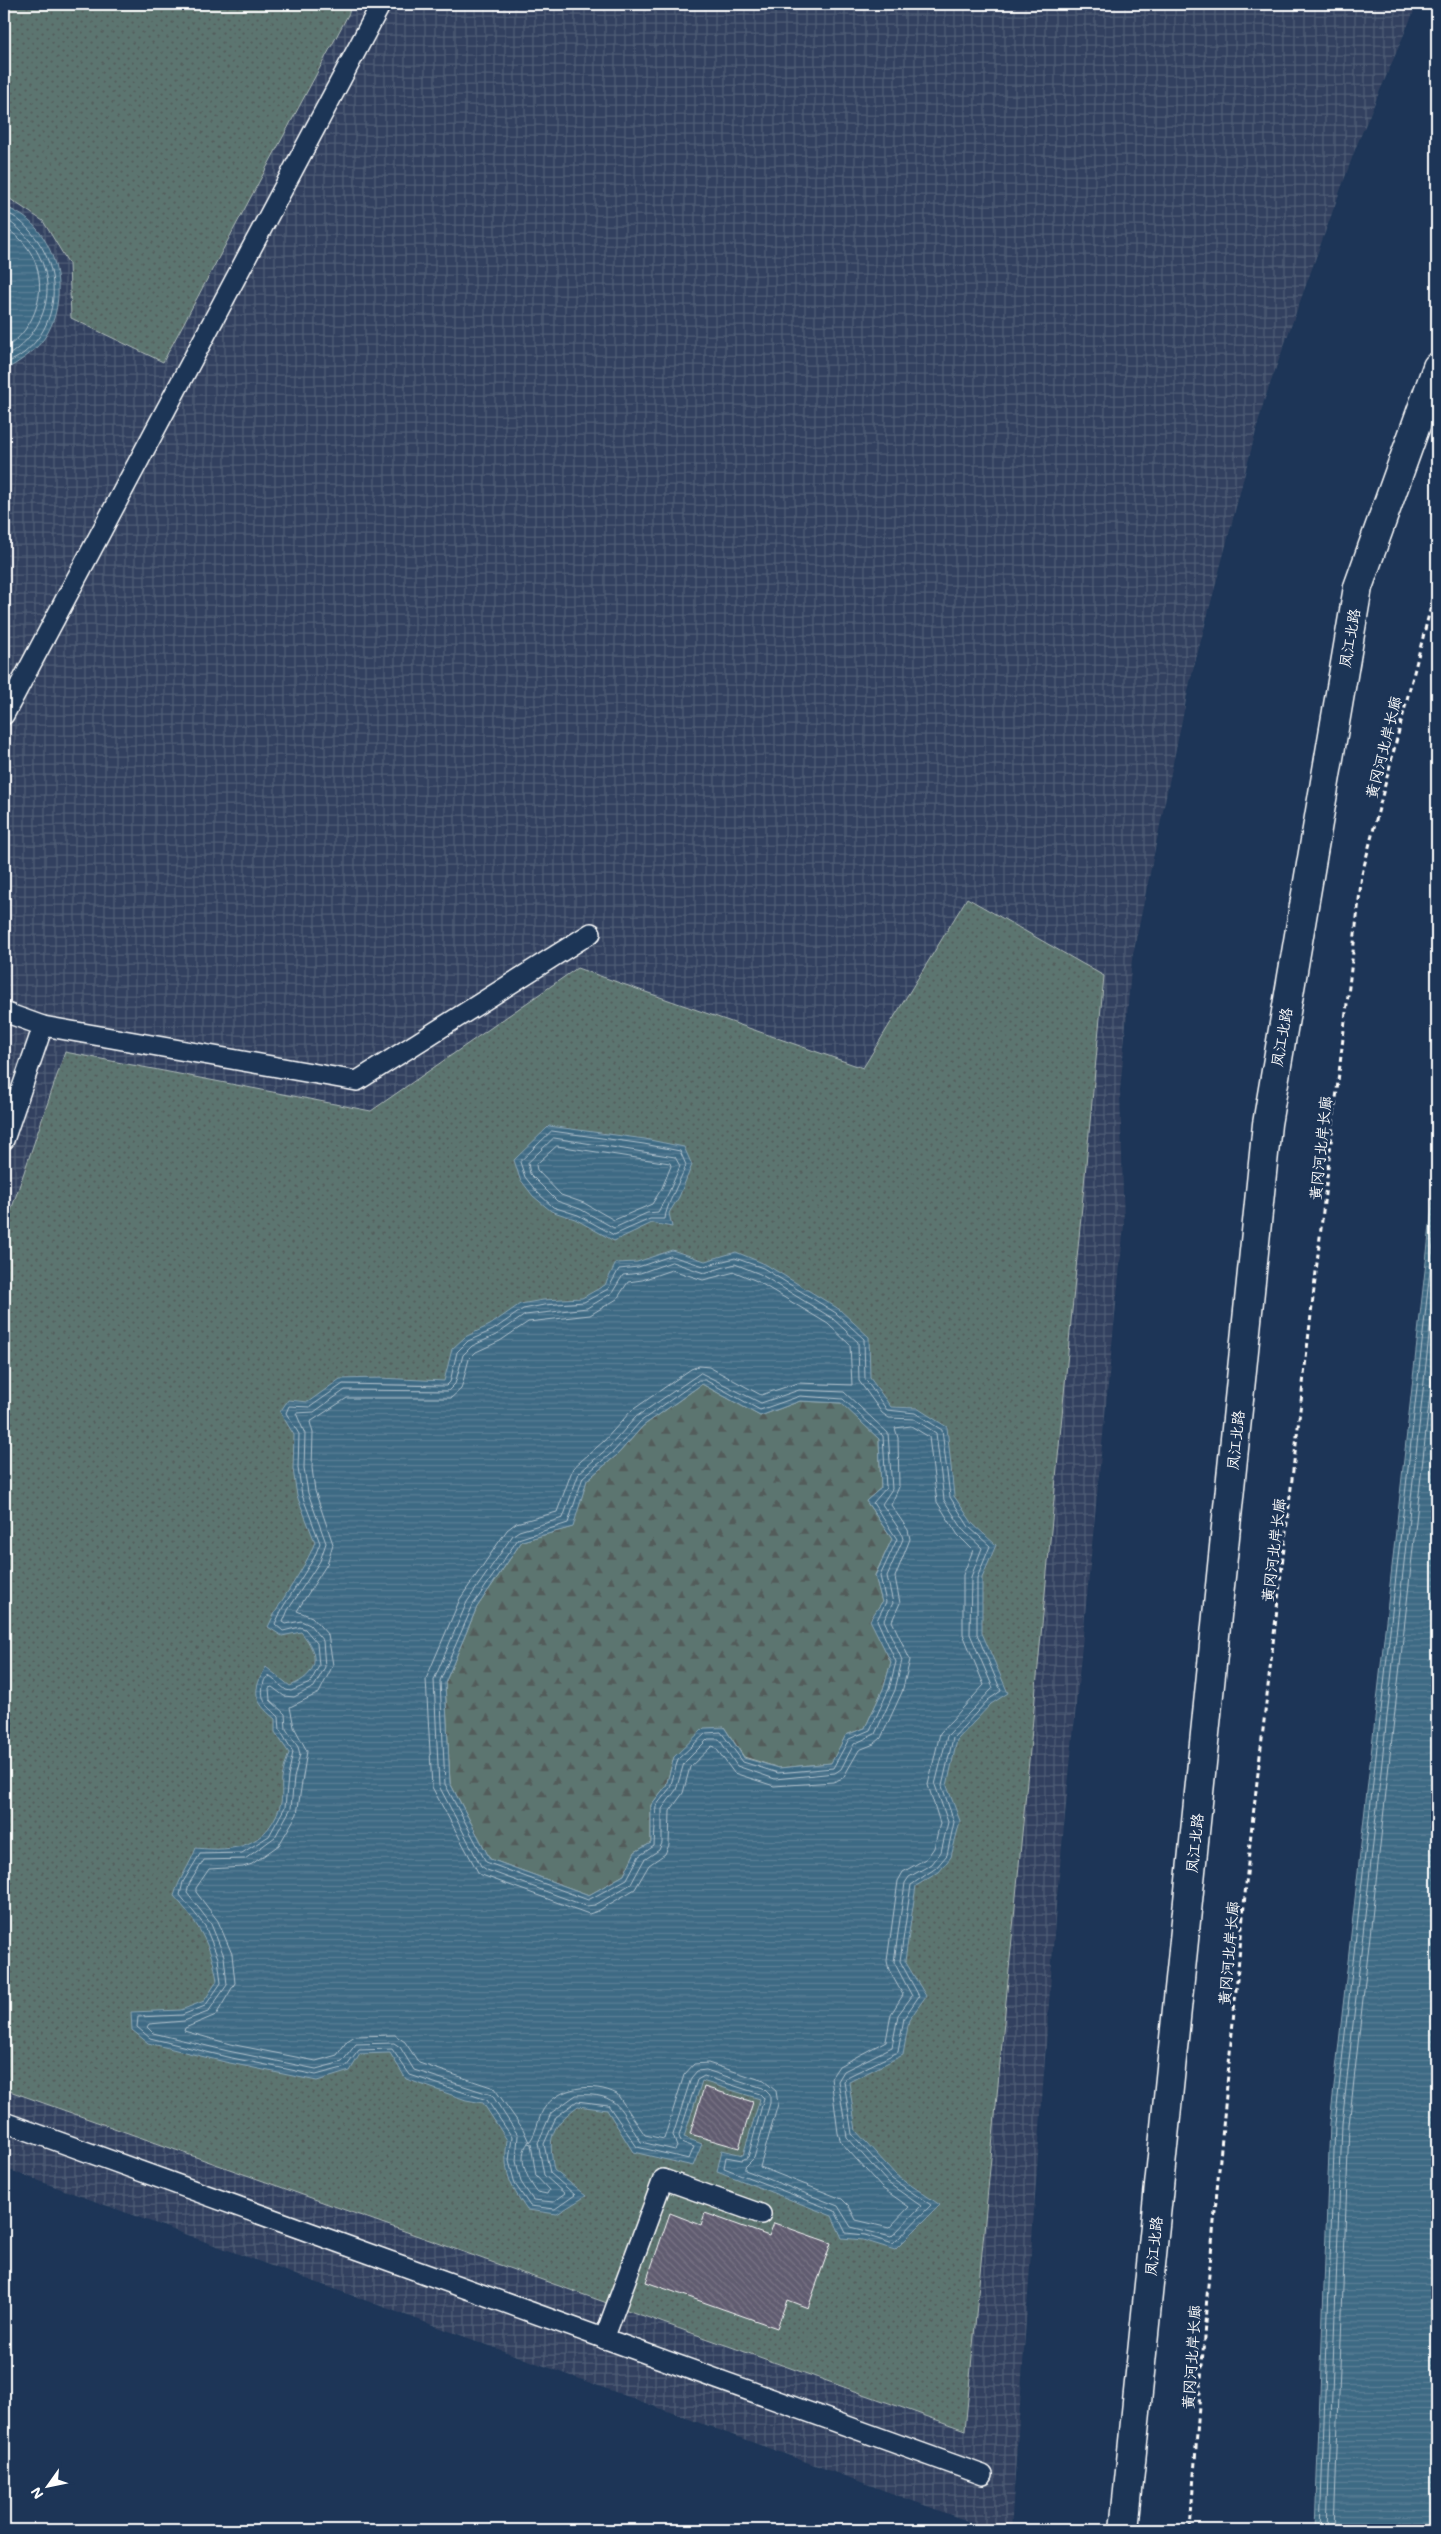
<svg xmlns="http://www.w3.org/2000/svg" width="1441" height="2534" font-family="Mali,'LXGW WenKai TC',sans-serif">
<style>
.industrial{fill:url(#industrial-grid)}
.grass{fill:url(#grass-dots);stroke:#aebab8}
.forest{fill:url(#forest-firs);stroke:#aebab8}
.water{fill:url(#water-rules);stroke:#8ba6b5;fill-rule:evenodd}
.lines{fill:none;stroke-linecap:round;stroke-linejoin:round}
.shore{stroke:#b2c3ce;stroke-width:1}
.building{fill:url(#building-back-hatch);stroke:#fff}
.lane-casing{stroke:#fff;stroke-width:22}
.secondary-casing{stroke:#fff;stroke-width:31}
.path{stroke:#fff;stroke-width:3;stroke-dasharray:5 4;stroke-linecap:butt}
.lane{stroke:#1d3557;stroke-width:19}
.secondary{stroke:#1d3557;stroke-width:28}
.labels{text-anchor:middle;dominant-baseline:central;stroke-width:5;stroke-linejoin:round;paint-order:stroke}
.street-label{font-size:15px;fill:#fff;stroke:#1d3557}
</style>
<defs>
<pattern id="industrial-grid" width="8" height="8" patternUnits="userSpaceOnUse" patternTransform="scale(1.25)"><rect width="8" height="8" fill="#31415e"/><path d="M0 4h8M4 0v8" fill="none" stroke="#505e76"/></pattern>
<pattern id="grass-dots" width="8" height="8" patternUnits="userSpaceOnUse" patternTransform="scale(1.25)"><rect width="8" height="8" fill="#5c7470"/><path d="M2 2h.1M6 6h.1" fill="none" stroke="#525c5a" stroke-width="1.8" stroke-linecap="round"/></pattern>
<pattern id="forest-firs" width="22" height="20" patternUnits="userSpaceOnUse" patternTransform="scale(1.25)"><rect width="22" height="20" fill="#5c7470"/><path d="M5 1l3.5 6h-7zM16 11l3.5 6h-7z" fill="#525c5a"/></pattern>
<pattern id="water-rules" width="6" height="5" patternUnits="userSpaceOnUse" patternTransform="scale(1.25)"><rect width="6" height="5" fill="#3e6a84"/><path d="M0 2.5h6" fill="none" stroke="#5b8096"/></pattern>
<pattern id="building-back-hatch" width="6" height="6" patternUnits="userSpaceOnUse" patternTransform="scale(1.25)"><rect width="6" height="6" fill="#615c70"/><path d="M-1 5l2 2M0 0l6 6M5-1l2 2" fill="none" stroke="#797485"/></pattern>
</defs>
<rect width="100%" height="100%" fill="#1d3557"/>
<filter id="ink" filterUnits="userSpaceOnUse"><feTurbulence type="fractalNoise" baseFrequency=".02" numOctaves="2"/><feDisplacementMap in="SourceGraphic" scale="10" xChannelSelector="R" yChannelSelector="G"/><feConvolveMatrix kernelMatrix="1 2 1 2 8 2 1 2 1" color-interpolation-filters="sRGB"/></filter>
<g filter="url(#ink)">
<path class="industrial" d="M4 4H1417L1356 147 1264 401 1190 682 1132 959 1120 1091 1124 1225 1056 1906 1011 2530H992L4 2168Z"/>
<g class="grass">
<path d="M4 4H350L349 13 163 362 71 318 69 264 43 221 4 195Z"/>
<path d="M967 898 1104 976 965 2430 4 2089V1231L65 1052 371 1111 577 968 863 1068Z"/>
</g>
<path class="forest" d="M702 1384 760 1416 800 1401 842 1403 879 1439 881 1488 866 1501 892 1539 875 1575 882 1602 871 1620 891 1662 884 1687 865 1728 846 1735 832 1763 779 1768 744 1757 724 1727 674 1757 666 1786 651 1805V1843L635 1852 624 1875 589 1895 490 1859 450 1783 445 1683 477 1607 522 1541 572 1527 587 1480 617 1455 643 1426Z"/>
<g class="water">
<path d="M4 207C54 222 72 291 47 334 37 351 20 361 4 371Z"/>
<path d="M549 1126 645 1139 684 1147 692 1165 679 1197 669 1213 672 1227 652 1223 614 1241 575 1219 551 1211 533 1196 520 1179 514 1160Z"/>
<path d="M1437 1163V2530H1315L1330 2123Z"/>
<path d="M672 1250 705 1261 736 1252 765 1264 839 1309 869 1337 870 1378 891 1407 917 1408 947 1427 954 1496 973 1524 996 1545 982 1578V1633L1008 1693 991 1704 957 1740 947 1786 960 1821 951 1857 939 1872 916 1886 905 1961 926 1996 909 2020 903 2055 849 2082 856 2131 896 2175 940 2205 895 2250 863 2240 842 2238 832 2216 717 2171 722 2150 743 2155 760 2099 702 2081 684 2137 702 2144 693 2166 633 2152 607 2110 578 2106C550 2127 548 2137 554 2170L586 2196 557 2214 527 2210C509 2184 503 2172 507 2140L483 2103 466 2100 406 2079 390 2053 360 2054 350 2071 317 2081 225 2062 148 2043 132 2030 131 2012 181 2010 204 2001 217 1981C212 1946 197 1921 174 1896 179 1878 190 1865 196 1848 235 1852 266 1847 280 1806 283 1798 281 1788 282 1779 283 1770 286 1762 289 1753L275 1732V1719C253 1701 252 1691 266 1667L290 1686C319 1674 321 1656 301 1632L282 1636 268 1627C281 1597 304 1572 315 1542L297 1496 293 1469 294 1435 280 1412 288 1400 308 1402 340 1379 379 1378 444 1381 452 1349 465 1337 490 1325 520 1304 543 1300 582 1298 605 1285 616 1263 637 1262ZM702 1384 760 1416 800 1401 841 1403 879 1439 881 1488 866 1501 892 1539 875 1576 882 1602 870 1620 891 1662 884 1687 865 1728 846 1735 831 1763 779 1768 744 1758 724 1727 704 1728 674 1757 666 1786 651 1805V1843L635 1852 624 1875 589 1895 490 1859 450 1783 445 1683 477 1607 522 1541 573 1527 587 1480 617 1455 643 1426Z"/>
</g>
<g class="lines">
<g class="shore">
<path d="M4 212C18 216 30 230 38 241 62 276 58 326 24 353 18 358 10 361 4 365"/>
<path d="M4 218C61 253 62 324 4 358"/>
<path d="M4 227C9 231 15 234 20 239 53 272 42 326 4 349"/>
<path d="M552 1131 644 1144 680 1151 686 1165C681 1179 665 1208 665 1219H650L614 1235 578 1215 553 1207 537 1192 525 1177 520 1162Z"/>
<path d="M554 1138 675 1157 680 1166 669 1192 658 1212 647 1213 614 1228 580 1209 557 1201 530 1174 528 1163Z"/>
<path d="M557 1146 670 1163 671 1166 662 1188 652 1204 614 1220 584 1203 561 1195 537 1170 536 1165Z"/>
<path d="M671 1256 704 1266 735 1258 763 1268 836 1313 864 1339 865 1379 887 1410 915 1413 942 1430 950 1497 969 1527 990 1546 977 1578V1634L1001 1691 988 1700 953 1738 942 1786 954 1822 947 1855 936 1868 911 1885 900 1961 919 1996 904 2018 898 2052 847 2077 844 2081 852 2134 892 2179 931 2205 893 2244 865 2235 846 2233 835 2211 724 2168 726 2157 742 2160 748 2157 764 2098 760 2094 704 2076 697 2080 679 2136 681 2142 694 2147 689 2159 637 2147 608 2105 577 2101 556 2117 544 2144 550 2173 575 2195 555 2209 530 2206 515 2184 509 2161 512 2137 487 2100 410 2075 392 2049 359 2050 346 2067 316 2075 227 2057 150 2038 137 2027 138 2017 182 2015 205 2006 221 1983 218 1958 205 1926 180 1895 183 1882 200 1854 242 1853 269 1836 285 1807 288 1777 293 1752 280 1730 279 1717C269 1706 260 1703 263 1686 264 1680 265 1678 269 1676L286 1690 291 1691 310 1683 319 1666 317 1643 305 1629 300 1627 283 1631 275 1624 283 1607 314 1558 320 1543 302 1495 298 1468 299 1434 286 1413 289 1406 310 1407 343 1384 446 1386 450 1382 457 1352 468 1341 493 1330 523 1309 544 1305 584 1302 608 1289 619 1269 638 1267Z"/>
<path d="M672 1262 704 1273 735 1264 760 1274 832 1318 858 1342 859 1381 882 1413 889 1418 914 1419 936 1433 944 1500 964 1531 982 1548 971 1577 970 1634 993 1688 947 1736 935 1785 948 1822 941 1852 932 1864 909 1877 905 1883 894 1962 912 1996 898 2015 892 2047 844 2071 838 2081 847 2137 888 2183 921 2206 891 2237 851 2227 838 2206 745 2170V2167L754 2158 770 2103V2095L763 2088 706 2070 697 2071 691 2078 673 2135 677 2147 675 2150 641 2142C619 2110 621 2092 576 2095L551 2113 538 2143 544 2175 565 2194 554 2202 533 2200 521 2182 516 2161 518 2135 492 2095 414 2070 400 2047 394 2043 356 2044 342 2062 316 2069 228 2051 153 2033 147 2027 149 2024 184 2021 208 2012 227 1985 224 1956 211 1924 187 1893 189 1884 204 1860 245 1859 275 1837 291 1808 294 1778 300 1754 298 1747 286 1729 285 1714 270 1700 269 1688 272 1687 284 1696 294 1697 314 1687 325 1667 323 1641 310 1625 301 1621 286 1624 283 1622 288 1610 320 1561 326 1543 308 1493 304 1468 305 1434 296 1413 314 1412 345 1390 448 1391 455 1384 463 1355 472 1346 496 1335 525 1315 587 1308 612 1293 623 1275 640 1273Z"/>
<path d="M672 1270 703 1280 735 1272 757 1281 828 1324 850 1345 852 1385 798 1383 761 1395 709 1367 699 1366 691 1369 631 1411 604 1441 573 1468 557 1512 516 1523 507 1530 460 1599 426 1679 432 1787 479 1874 589 1914 598 1911 635 1889 649 1865 665 1854 669 1845 670 1811 683 1793 690 1767 712 1746 715 1747 734 1773 774 1786 833 1782 843 1778 859 1750 874 1744 881 1738 902 1692 910 1660 892 1621 900 1603 895 1577 910 1539 908 1530 891 1505 899 1487 898 1438 895 1428 911 1426 929 1437 937 1502 958 1535 973 1550 963 1575V1634L984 1685 940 1733 928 1785 940 1823 934 1848 927 1858 903 1872 898 1881 887 1961 889 1970 903 1995 891 2014 886 2041 839 2066 831 2078 838 2133 841 2142 882 2188 909 2207 889 2228 856 2220 849 2206 842 2199 760 2167 778 2104 776 2091 764 2081 708 2063 694 2064 684 2075 664 2139 645 2135 617 2094C594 2082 558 2086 543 2110 538 2119 536 2135 529 2142L523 2129 494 2088 419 2063 405 2042 395 2035 355 2036 347 2041 337 2055 316 2061 230 2044 184 2031 185 2028 216 2015 235 1983 232 1954 218 1921 196 1892V1888L209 1869 243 1867 252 1864 279 1845 297 1814 307 1751 294 1727 290 1707 319 1693 333 1665 328 1635 312 1617 297 1611 327 1564 333 1544 315 1491 312 1468 313 1433 310 1422 347 1398H451L461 1389 469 1359 476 1352 500 1341 528 1322 590 1315 617 1299 628 1282 642 1280Z"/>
<path d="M701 1373 761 1403 799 1390 844 1392 888 1433 892 1489 882 1504 901 1532 903 1539 887 1576 893 1603 884 1620 902 1660 895 1690 875 1734 854 1744 841 1769 835 1773 775 1779 737 1766 719 1739H708L684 1763 676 1790 662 1809V1843L659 1850 644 1860 631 1884 595 1905 586 1906 487 1870 481 1866 439 1786 434 1680 467 1602 513 1535 519 1531 563 1518 579 1473 609 1447 636 1417Z"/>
<path d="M699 1380H705L760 1410 800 1396 843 1399 883 1436 886 1488 873 1503 897 1539 880 1576 886 1602 877 1620 896 1662 889 1689 870 1730 849 1739 833 1768 778 1773 743 1762 721 1732 706 1733 678 1759 670 1788 656 1806 654 1846 639 1856 627 1879 588 1900 486 1862 445 1784 440 1681 473 1605 518 1539 568 1523 583 1477 614 1451 640 1422Z"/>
<path d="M528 2143 531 2144 536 2176 549 2190 547 2194 537 2192C528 2180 516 2157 528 2143Z"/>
<path d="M1320 2530 1335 2124 1437 1208"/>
<path d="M1327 2530 1342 2124 1437 1264"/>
<path d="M1334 2530 1349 2125 1437 1332"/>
</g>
</g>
<g class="building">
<path d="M704 2087 753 2102 739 2148 690 2134Z"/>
<path d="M670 2213 701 2225 705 2213 769 2236 774 2223 831 2243 808 2308 787 2300 777 2328 646 2282Z"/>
</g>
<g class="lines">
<g class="lane-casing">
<g id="lane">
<path d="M4 715 381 4"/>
<path d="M4 1012 43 1026 357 1081 591 933"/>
<path d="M4 1140 43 1026"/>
<path d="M4 2122 983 2475"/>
<path d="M604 2339 663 2179 761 2214"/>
</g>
</g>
<g class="secondary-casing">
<path id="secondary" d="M1124 2530 1267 1124 1358 587 1437 367"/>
</g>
<path class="path" d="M1190 2530 1207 2296 1250 1842 1362 874 1437 583"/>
<use href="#lane" class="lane"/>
<use href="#secondary" class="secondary"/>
</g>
</g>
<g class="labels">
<g class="street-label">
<text transform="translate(1349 638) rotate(-80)">凤江北路</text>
<text transform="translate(1383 747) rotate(-76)">黄冈河北岸长廊</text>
<text transform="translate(1281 1037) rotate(-80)">凤江北路</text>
<text transform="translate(1320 1148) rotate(-84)">黄冈河北岸长廊</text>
<text transform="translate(1235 1440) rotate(-84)">凤江北路</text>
<text transform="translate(1273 1550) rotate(-83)">黄冈河北岸长廊</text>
<text transform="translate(1194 1843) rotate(-84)">凤江北路</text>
<text transform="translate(1228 1953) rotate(-85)">黄冈河北岸长廊</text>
<text transform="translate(1153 2246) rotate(-84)">凤江北路</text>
<text transform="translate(1191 2357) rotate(-86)">黄冈河北岸长廊</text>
</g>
</g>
<rect width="1441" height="2534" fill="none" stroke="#1d3557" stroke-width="20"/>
<rect x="10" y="10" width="1421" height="2514" fill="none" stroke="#fff" stroke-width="2" filter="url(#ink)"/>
<g transform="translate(48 2486) rotate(237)" stroke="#1d3557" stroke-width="4" paint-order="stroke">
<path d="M0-4L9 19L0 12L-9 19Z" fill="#ffffff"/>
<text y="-8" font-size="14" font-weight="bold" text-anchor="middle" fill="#ffffff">N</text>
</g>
</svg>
